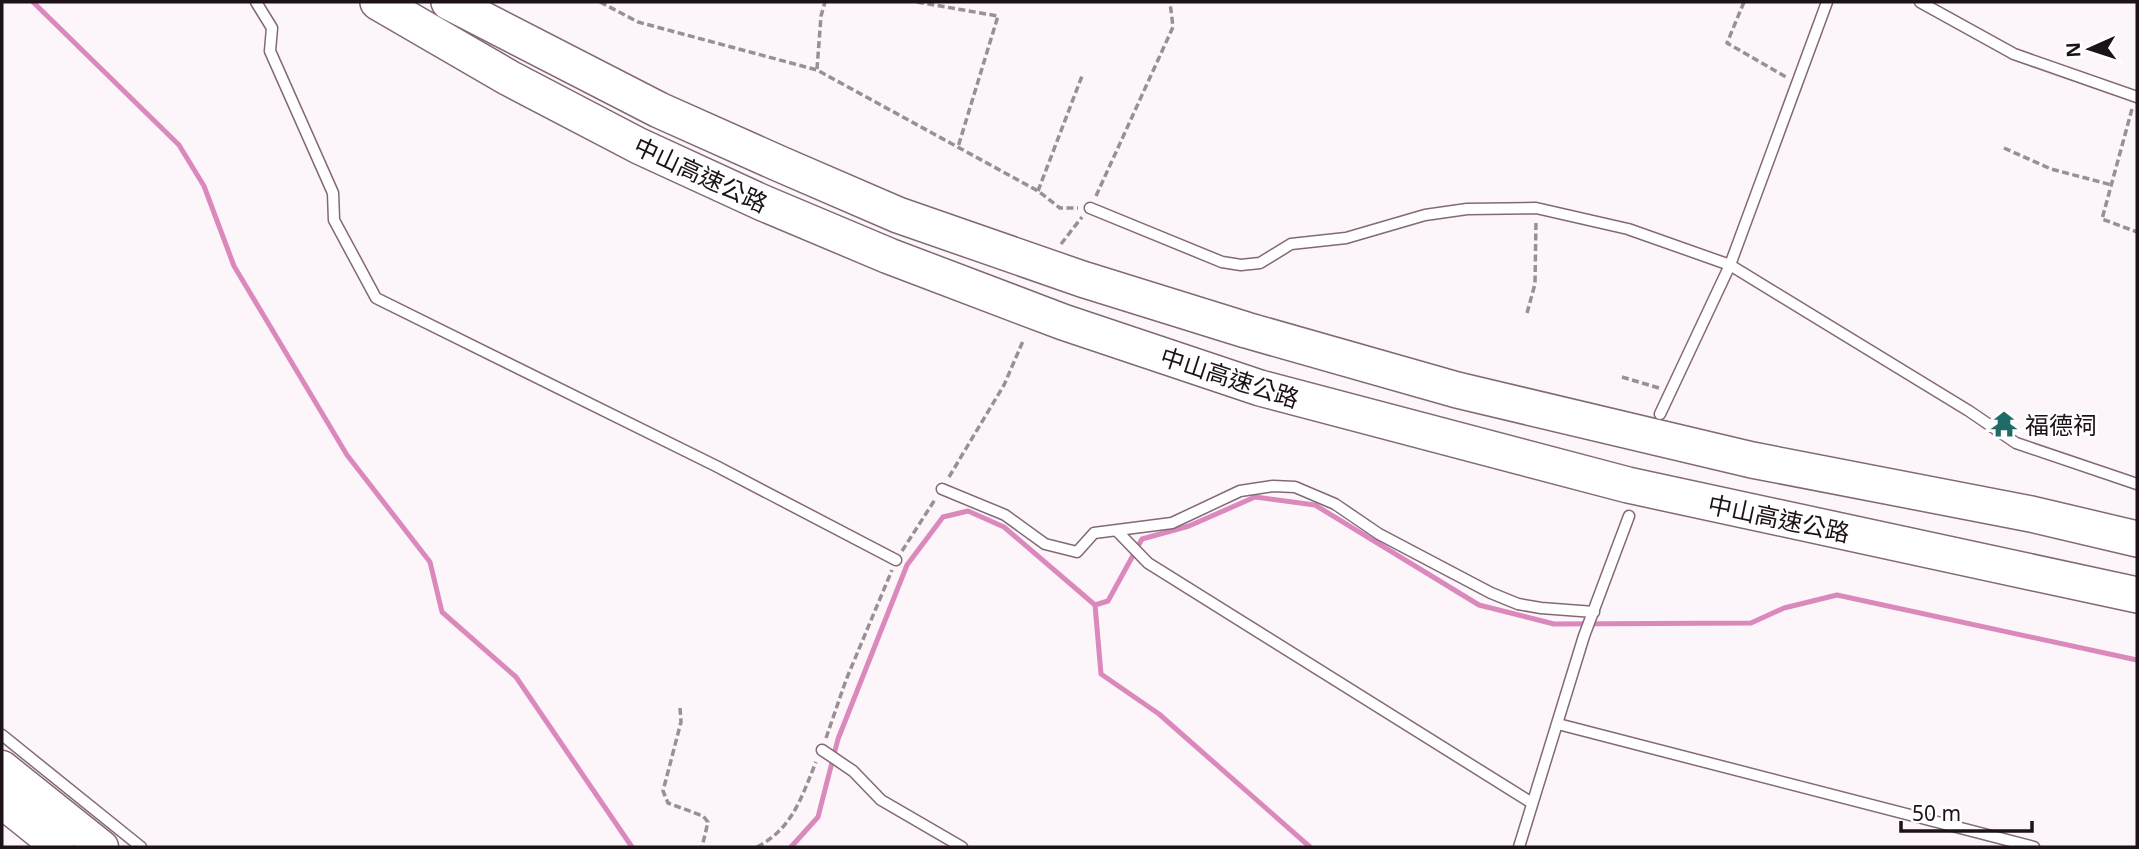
<svg xmlns="http://www.w3.org/2000/svg" width="2139" height="849" font-family="'Noto Sans','Noto Sans TC',sans-serif">
<style>
.lines{fill:none;stroke-linecap:round;stroke-linejoin:round}
.stream{stroke:#db88bd;stroke-width:5}
.service-casing{stroke:#836878;stroke-width:13}
.trunk-casing{stroke:#836878;stroke-width:35}
.motorway-casing{stroke:#836878;stroke-width:38}
.path{stroke:#999095;stroke-width:3.5;stroke-dasharray:7 3.5;stroke-linecap:butt}
.service{stroke:#fff;stroke-width:10}
.trunk{stroke:#fff;stroke-width:32}
.motorway{stroke:#fff;stroke-width:35}
.labels{text-anchor:middle;dominant-baseline:central;stroke-width:5;stroke-linejoin:round;paint-order:stroke}
.street-label{font-size:24px;fill:#1d1219;stroke:#fff}
.poi-label{font-size:24px;fill:#1d1219;stroke:#fff;text-anchor:start}
</style>
<rect width="100%" height="100%" fill="#fcf5f9"/>
<g class="lines">
<g class="stream">
<path d="M33 2 179 145 204 186 234 266 347 455 430 562 442 612 516 677 632 847"/>
<path d="M1095 605 1108 601 1142 539 1189 526 1255 497 1315 505 1479 605 1554 624 1751 623 1784 608 1837 595 2137 660"/>
<path d="M791 847 818 817 838 739 907 565 943 517 968 511 1004 527 1095 605 1101 674 1159 714 1310 847"/>
</g>
<g class="service-casing">
<g id="service">
<path d="M256 2 272 28 270 51 333 193 334 220 376 298 716 466 896 560"/>
<path d="M1920 2 2014 54 2137 97"/>
<path d="M1090 208 1222 262 1241 265 1260 263 1291 244 1346 238 1425 215 1467 209 1536 208 1628 229 1730 265 1969 411 2016 443 2137 484"/>
<path d="M1660 414 1730 265 1827 2"/>
<path d="M942 489 1005 515 1045 544 1077 552 1094 533 1172 523 1240 491 1273 486 1295 487 1335 504 1379 534 1491 593 1518 604 1541 608 1594 612"/>
<path d="M1117 531 1148 563 1532 803"/>
<path d="M1558 724 2034 847"/>
<path d="M2 735 141 847"/>
<path d="M822 750 853 771 881 800 962 847"/>
<path d="M1519 847 1584 636 1629 516"/>
</g>
</g>
<g class="trunk-casing">
<g id="trunk">
<path d="M2 767 102 847"/>
<path d="M2 802 58 847"/>
</g>
</g>
<g class="motorway-casing">
<g id="motorway">
<path d="M378 2 509 78 639 146 763 203 889 256 1063 322 1260 388 1628 485 2137 595"/>
<path d="M449 2 659 110 780 164 898 215 1082 279 1246 330 1457 390 1752 460 2031 514 2137 539"/>
</g>
</g>
<g class="path">
<path d="M600 2 638 22 817 70 1038 191 1060 208H1078"/>
<path d="M917 2 998 16 958 147"/>
<path d="M1744 2 1727 43 1786 77"/>
<path d="M817 69 821 16 825 2"/>
<path d="M2132 109 2102 219 2137 232"/>
<path d="M2004 148 2051 169 2112 185"/>
<path d="M1038 191 1082 76"/>
<path d="M1096 196 1173 27 1170 2"/>
<path d="M1061 244 1082 217"/>
<path d="M1527 313 1535 284 1536 221"/>
<path d="M1622 377 1659 388"/>
<path d="M949 477 1004 385 1023 341"/>
<path d="M902 551 936 498"/>
<path d="M680 708 681 722 663 791 668 803 703 816 708 822 702 847"/>
<path d="M826 738 846 680 892 570"/>
<path d="M757 847C793 828 801 798 816 762"/>
</g>
<use href="#service" class="service"/>
<use href="#trunk" class="trunk"/>
<use href="#motorway" class="motorway"/>
</g>
<defs>
<g id="temple-bare" transform="scale(2.1)"><path d="M0-6L5-2H3V0L6.5 2.5H4V6H1.5V3h-3V6H-4V2.5H-6.5L-3 0V-2H-5Z" fill="#1f6b68" stroke="#fff" stroke-width="2.5" paint-order="stroke"/></g>
</defs>
<g fill-rule="evenodd">
<use href="#temple-bare" x="2004" y="424"/>
</g>
<g class="labels">
<g class="street-label">
<text transform="translate(701 174) rotate(25)">中山高速公路</text>
<text transform="translate(1230 377) rotate(18)">中山高速公路</text>
<text transform="translate(1779 518) rotate(12)">中山高速公路</text>
</g>
<g class="poi-label">
<text x="2025" y="424">福德祠</text>
</g>
</g>
<rect width="2139" height="849" fill="none" stroke="#1d1219" stroke-width="7"/>
<g transform="translate(2090 49) rotate(267)" stroke="#ffffff" stroke-width="5" paint-order="stroke">
<path d="M0-5L12 26L0 18L-12 26Z" fill="#1d1219"/>
<text y="-10" font-size="19" font-weight="bold" text-anchor="middle" fill="#1d1219">N</text>
</g>
<path d="M1901 821v10h131v-10" fill="none" stroke="#1d1219" stroke-width="3.5"/>
<text x="1912" y="821" font-size="21" fill="#1d1219" stroke="#ffffff" stroke-width="5" paint-order="stroke">50 m</text>
</svg>
